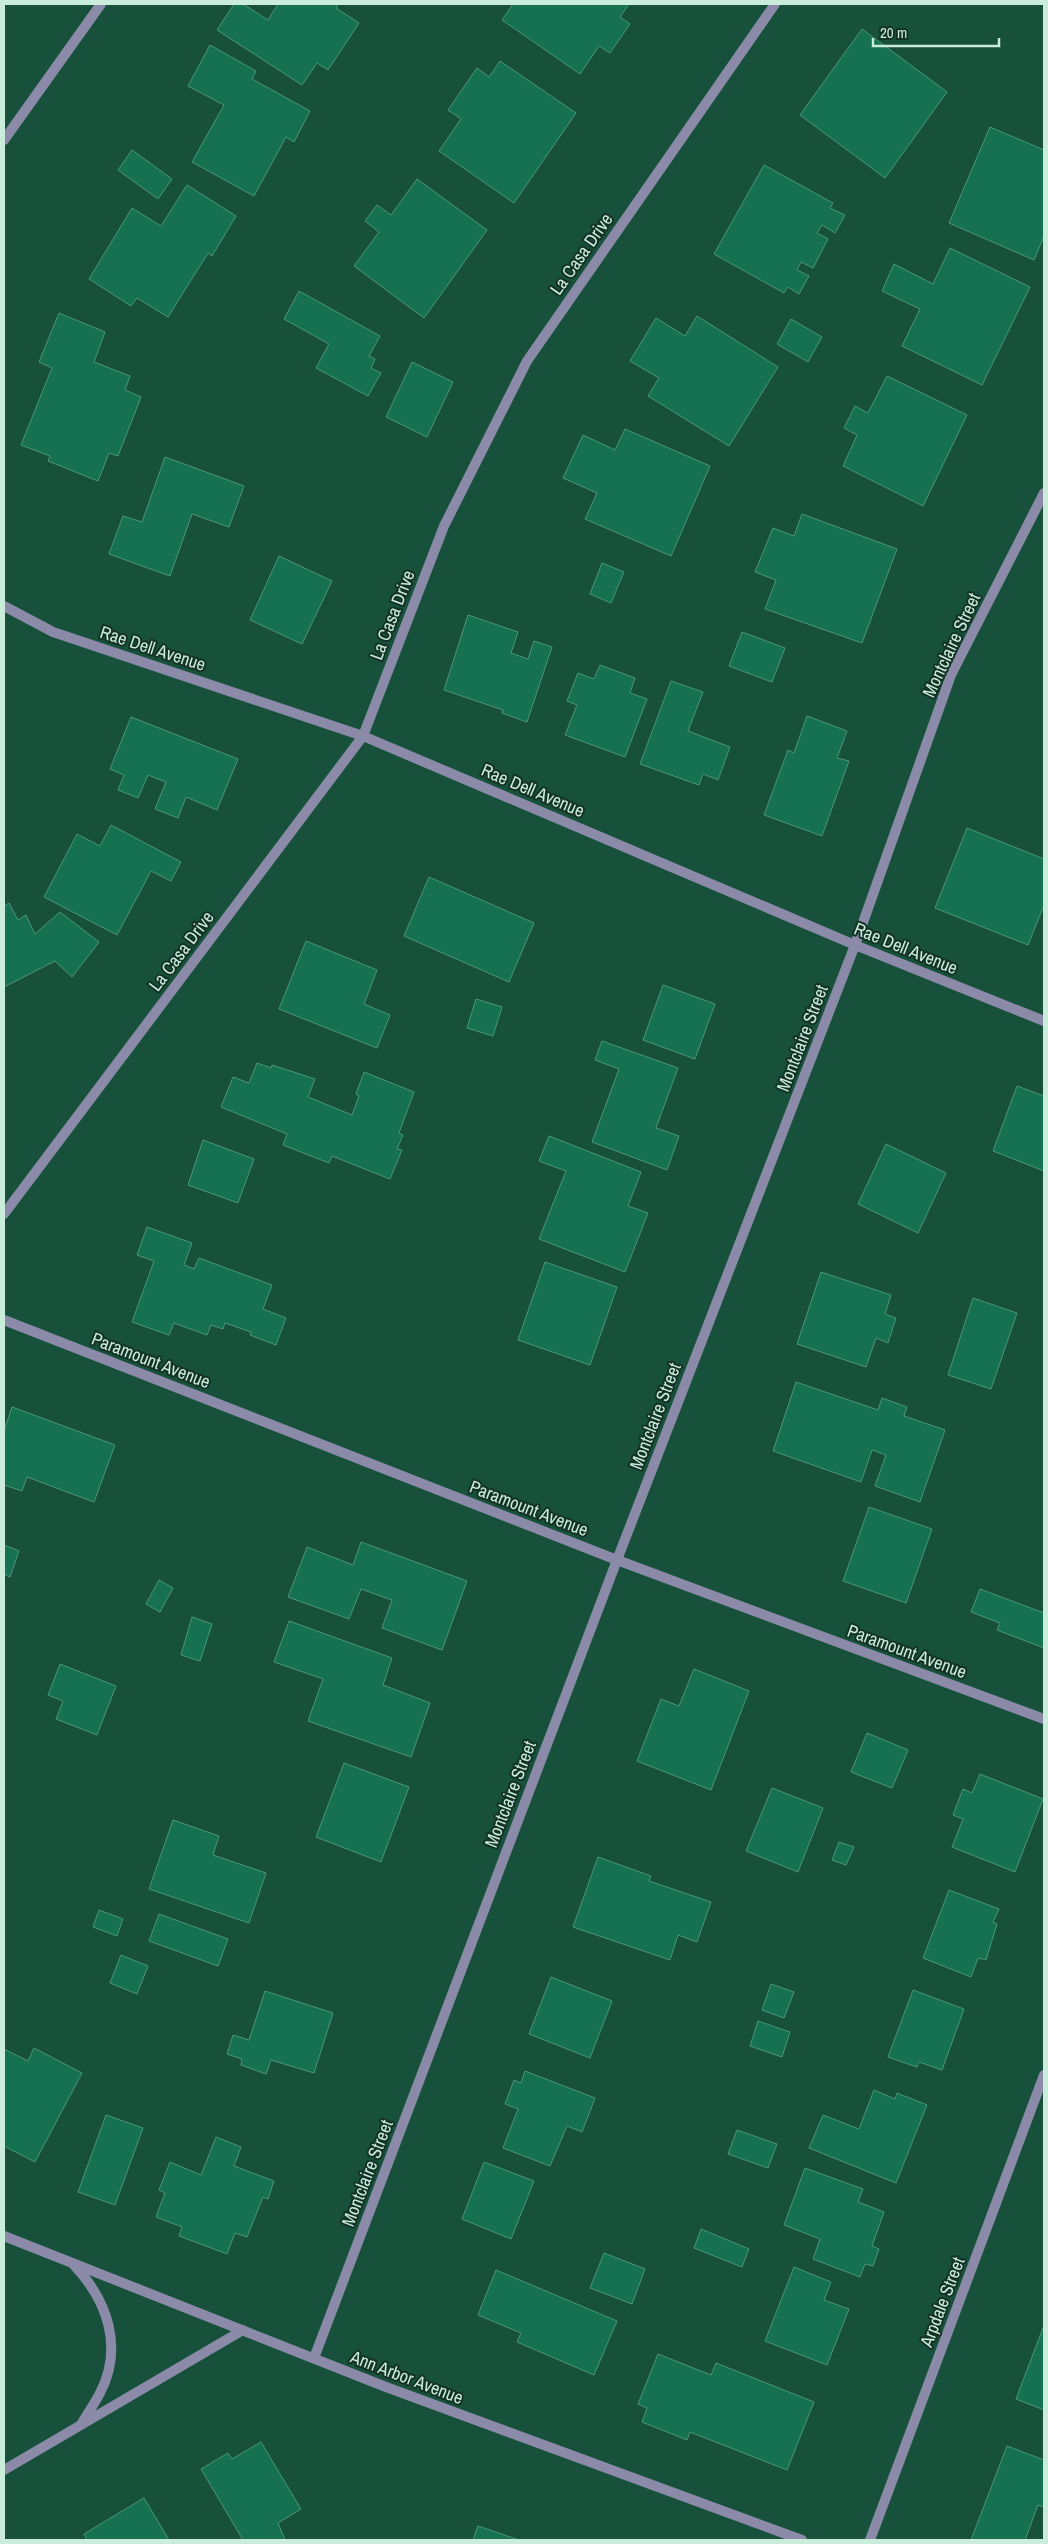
<svg xmlns="http://www.w3.org/2000/svg" width="1048" height="2544" font-family="'Archivo Narrow',sans-serif">
<style>
.building{fill:#157151;stroke:#4d9678}
.lines{fill:none;stroke-linecap:round;stroke-linejoin:round}
.minor{stroke:#8b8ba9;stroke-width:10}
.tertiary{stroke:#8b8ba9;stroke-width:10}
.labels{text-anchor:middle;dominant-baseline:central;stroke-width:4;stroke-linejoin:round;paint-order:stroke}
.street-label{font-size:18px;fill:#c9ecdb;stroke:#143226}
</style>
<rect width="100%" height="100%" fill="#17513b"/>
<g class="building">
<path d="M234 4H243L268 20 278 4H339L336 8 359 23 328 70 317 63 302 85 217 30Z"/>
<path d="M513 4H629L620 17 630 24 610 53 599 46 580 74 502 20Z"/>
<path d="M862 29 947 92 885 178 800 115Z"/>
<path d="M210 45 256 71 252 79 310 111 294 142 286 137 254 196 192 162 224 105 188 86Z"/>
<path d="M500 61 576 113 514 203 439 151 461 119 448 110 477 68 489 77Z"/>
<path d="M990 127 1044 150V236L1034 260 949 223Z"/>
<path d="M132 150 172 179 158 199 118 170Z"/>
<path d="M764 165 833 203 830 208 845 215 835 233 822 225 817 233 828 239 813 268 801 262 797 270 809 276 799 294 788 287 784 293 714 254Z"/>
<path d="M417 179 487 230 424 318 354 266 379 232 365 221 377 205 391 215Z"/>
<path d="M187 185 236 216 212 256 208 253 168 317 137 298 131 306 89 279 132 208 161 226Z"/>
<path d="M950 248 1030 287 982 385 902 346 920 309 882 291 894 264 933 284Z"/>
<path d="M299 291 380 336 369 356 375 359 371 368 381 373 368 396 316 368 329 344 284 319Z"/>
<path d="M59 313 105 332 94 362 130 376 125 390 141 397 118 456 109 453 98 481 48 461 50 456 21 445 52 368 39 362Z"/>
<path d="M697 316 778 367 729 446 648 396 659 378 630 361 656 318 685 336Z"/>
<path d="M791 319 822 337 808 362 777 344Z"/>
<path d="M412 362 453 382 427 437 386 417Z"/>
<path d="M887 376 967 415 923 506 843 466 857 435 844 428 855 406 868 413Z"/>
<path d="M625 429 710 466 671 556 585 519 597 493 563 478 583 435 615 450Z"/>
<path d="M165 457 244 486 229 527 192 514 170 576 109 554 123 516 142 522Z"/>
<path d="M802 514 897 549 862 643 765 609 776 580 755 572 773 528 794 536Z"/>
<path d="M279 556 332 581 302 644 250 620Z"/>
<path d="M602 563 624 572 611 603 590 594Z"/>
<path d="M468 615 518 632 511 653 528 659 534 641 552 647 527 722 502 713 503 710 444 690Z"/>
<path d="M742 632 785 648 772 682 729 666Z"/>
<path d="M600 665 635 678 630 693 647 699 625 757 565 735 577 705 567 701 578 673 594 679Z"/>
<path d="M671 681 703 692 688 731 730 747 718 780 703 774 699 785 640 764Z"/>
<path d="M807 716 847 731 837 758 849 761 822 836 764 815 788 750 794 753Z"/>
<path d="M131 717 238 759 217 810 186 797 178 818 155 809 166 782 148 775 138 798 118 790 124 775 110 769Z"/>
<path d="M111 825 181 862 171 881 151 871 117 935 44 897 77 834 100 846Z"/>
<path d="M967 828 1044 859V905L1028 945 935 908Z"/>
<path d="M429 877 534 923 509 982 404 936Z"/>
<path d="M9 903 18 920 26 915 35 934 60 912 99 942 72 977 55 961 4 987V906Z"/>
<path d="M306 941 377 970 364 1004 390 1015 377 1048 279 1009Z"/>
<path d="M663 985 715 1004 695 1059 643 1040Z"/>
<path d="M476 999 502 1007 493 1036 467 1028Z"/>
<path d="M602 1041 678 1068 656 1128 679 1136 667 1170 592 1142 619 1069 595 1060Z"/>
<path d="M257 1063 271 1068 272 1065 315 1079 308 1097 352 1115 359 1096 356 1094 364 1072 414 1092 399 1133 403 1135 397 1149 402 1150 390 1179 332 1156 329 1163 283 1145 287 1134 221 1107 233 1077 249 1083Z"/>
<path d="M1017 1086 1044 1096V1171L993 1151Z"/>
<path d="M549 1136 641 1172 628 1206 648 1213 625 1272 539 1239 566 1171 539 1161Z"/>
<path d="M203 1140 254 1159 238 1203 188 1185Z"/>
<path d="M886 1144 946 1173 918 1233 858 1204Z"/>
<path d="M147 1227 192 1243 184 1265 194 1269 199 1258 272 1285 263 1309 286 1318 276 1345 250 1335 251 1332 225 1323 223 1329 211 1325 207 1335 174 1323 169 1335 132 1322 154 1261 137 1255Z"/>
<path d="M545 1262 617 1287 590 1365 518 1340Z"/>
<path d="M821 1272 891 1295 885 1314 896 1318 888 1343 876 1338 866 1367 797 1344Z"/>
<path d="M973 1298 1017 1313 991 1389 948 1375Z"/>
<path d="M796 1382 878 1410 882 1398 907 1407 904 1416 945 1430 920 1502 875 1486 886 1455 872 1450 861 1482 773 1451Z"/>
<path d="M12 1407 115 1445 94 1502 27 1477 22 1491 4 1485V1431Z"/>
<path d="M869 1507 932 1529 906 1603 843 1581Z"/>
<path d="M361 1542 467 1581 442 1650 382 1628 392 1600 361 1589 349 1619 288 1597 307 1547 353 1565Z"/>
<path d="M4 1545 19 1551 10 1577 4 1574Z"/>
<path d="M159 1580 173 1588 160 1612 146 1604Z"/>
<path d="M980 1589 1044 1613V1648L997 1630 1000 1623 971 1612Z"/>
<path d="M192 1617 212 1624 200 1661 181 1655Z"/>
<path d="M289 1621 392 1658 383 1685 430 1703 411 1757 308 1721 323 1679 274 1662Z"/>
<path d="M60 1664 116 1686 97 1735 56 1719 63 1701 48 1695Z"/>
<path d="M694 1669 749 1691 711 1790 637 1761 661 1699 679 1706Z"/>
<path d="M867 1733 908 1750 892 1788 851 1772Z"/>
<path d="M344 1763 409 1787 381 1862 316 1837Z"/>
<path d="M980 1774 1043 1799 1015 1872 952 1847 963 1819 953 1815 963 1789 972 1793Z"/>
<path d="M772 1788 823 1808 798 1872 746 1851Z"/>
<path d="M173 1820 219 1836 213 1855 266 1873 249 1923 149 1889Z"/>
<path d="M839 1842 854 1847 846 1865 832 1860Z"/>
<path d="M598 1857 651 1876 649 1881 711 1902 697 1942 678 1935 670 1960 573 1927Z"/>
<path d="M949 1890 999 1909 993 1922 997 1924 986 1960 978 1958 971 1977 923 1958Z"/>
<path d="M99 1910 123 1919 117 1936 93 1927Z"/>
<path d="M159 1914 228 1939 218 1966 149 1941Z"/>
<path d="M121 1955 148 1966 137 1994 110 1983Z"/>
<path d="M551 1977 612 2001 590 2058 529 2034Z"/>
<path d="M771 1984 794 1992 784 2018 762 2010Z"/>
<path d="M913 1990 964 2009 942 2070 919 2062 917 2067 888 2057Z"/>
<path d="M265 1991 333 2013 314 2073 271 2060 266 2074 241 2065 242 2059 227 2054 233 2035 249 2040Z"/>
<path d="M758 2021 790 2032 782 2057 750 2046Z"/>
<path d="M34 2048 82 2073 35 2162 4 2146V2049L28 2061Z"/>
<path d="M525 2071 595 2098 582 2132 567 2126 550 2166 503 2148 518 2109 505 2104 514 2080 521 2083Z"/>
<path d="M874 2090 895 2099 897 2093 927 2105 896 2183 809 2148 823 2115 859 2129Z"/>
<path d="M106 2115 143 2128 115 2205 78 2192Z"/>
<path d="M737 2130 777 2144 768 2168 728 2154Z"/>
<path d="M216 2137 241 2147 234 2166 274 2181 268 2199 263 2197 247 2237 235 2233 227 2254 179 2236 182 2227 156 2217 165 2193 159 2190 170 2162 201 2175Z"/>
<path d="M484 2162 534 2181 511 2239 462 2219Z"/>
<path d="M805 2168 863 2189 858 2202 884 2212 872 2246 879 2249 873 2266 865 2264 860 2277 813 2259 820 2239 784 2225Z"/>
<path d="M701 2229 749 2249 742 2267 694 2248Z"/>
<path d="M604 2253 645 2269 632 2304 590 2288Z"/>
<path d="M794 2267 831 2282 824 2300 849 2309 827 2365 765 2341Z"/>
<path d="M496 2270 617 2321 594 2375 517 2342 521 2333 478 2315Z"/>
<path d="M1043 2328 1044 2329V2410L1016 2399Z"/>
<path d="M658 2354 711 2375 716 2363 814 2402 787 2470 690 2432 687 2440 642 2422 647 2408 638 2404Z"/>
<path d="M261 2442 301 2509 278 2523 285 2540H243L201 2469 228 2453 232 2459Z"/>
<path d="M1007 2446 1044 2460V2507L1038 2505 1025 2540H971Z"/>
<path d="M144 2498 169 2540H87L84 2534Z"/>
<path d="M478 2526 519 2540H473Z"/>
</g>
<g class="lines">
<g class="minor">
<path d="M4 140 101 4"/>
<path d="M4 1214 363 736 444 526 527 361 775 4"/>
<path d="M4 1320 617 1560 1044 1719"/>
<path d="M4 2236 386 2387 802 2540"/>
<path d="M74 2265C107 2300 124 2347 100 2393 95 2403 88 2413 82 2423"/>
<path d="M314 2358 617 1560 855 945 951 675 1044 493"/>
<path d="M4 2470 243 2330"/>
<path d="M870 2540 1044 2075"/>
</g>
<path class="tertiary" d="M4 606 53 632 363 736 855 945 1044 1021"/>
</g>
<g class="labels">
<g class="street-label">
<text transform="translate(581 254) rotate(-55)">La Casa Drive</text>
<text transform="translate(392 615) rotate(-69)">La Casa Drive</text>
<text transform="translate(951 645) rotate(-65)">Montclaire Street</text>
<text transform="translate(153 648) rotate(18)">Rae Dell Avenue</text>
<text transform="translate(533 790) rotate(23)">Rae Dell Avenue</text>
<text transform="translate(906 948) rotate(22)">Rae Dell Avenue</text>
<text transform="translate(181 951) rotate(-53)">La Casa Drive</text>
<text transform="translate(802 1038) rotate(-69)">Montclaire Street</text>
<text transform="translate(151 1360) rotate(21)">Paramount Avenue</text>
<text transform="translate(655 1416) rotate(-69)">Montclaire Street</text>
<text transform="translate(529 1508) rotate(21)">Paramount Avenue</text>
<text transform="translate(907 1651) rotate(20)">Paramount Avenue</text>
<text transform="translate(510 1794) rotate(-69)">Montclaire Street</text>
<text transform="translate(367 2173) rotate(-69)">Montclaire Street</text>
<text transform="translate(942 2302) rotate(-69)">Arpdale Street</text>
<text transform="translate(407 2377) rotate(21)">Ann Arbor Avenue</text>
</g>
</g>
<rect width="1048" height="2544" fill="none" stroke="#c9ecdb" stroke-width="10"/>
<path d="M873 38v8h126v-8" fill="none" stroke="#c9ecdb" stroke-width="2.5"/>
<text x="880" y="38" font-size="15" fill="#c9ecdb" stroke="#143226" stroke-width="4" paint-order="stroke">20 m</text>
</svg>
